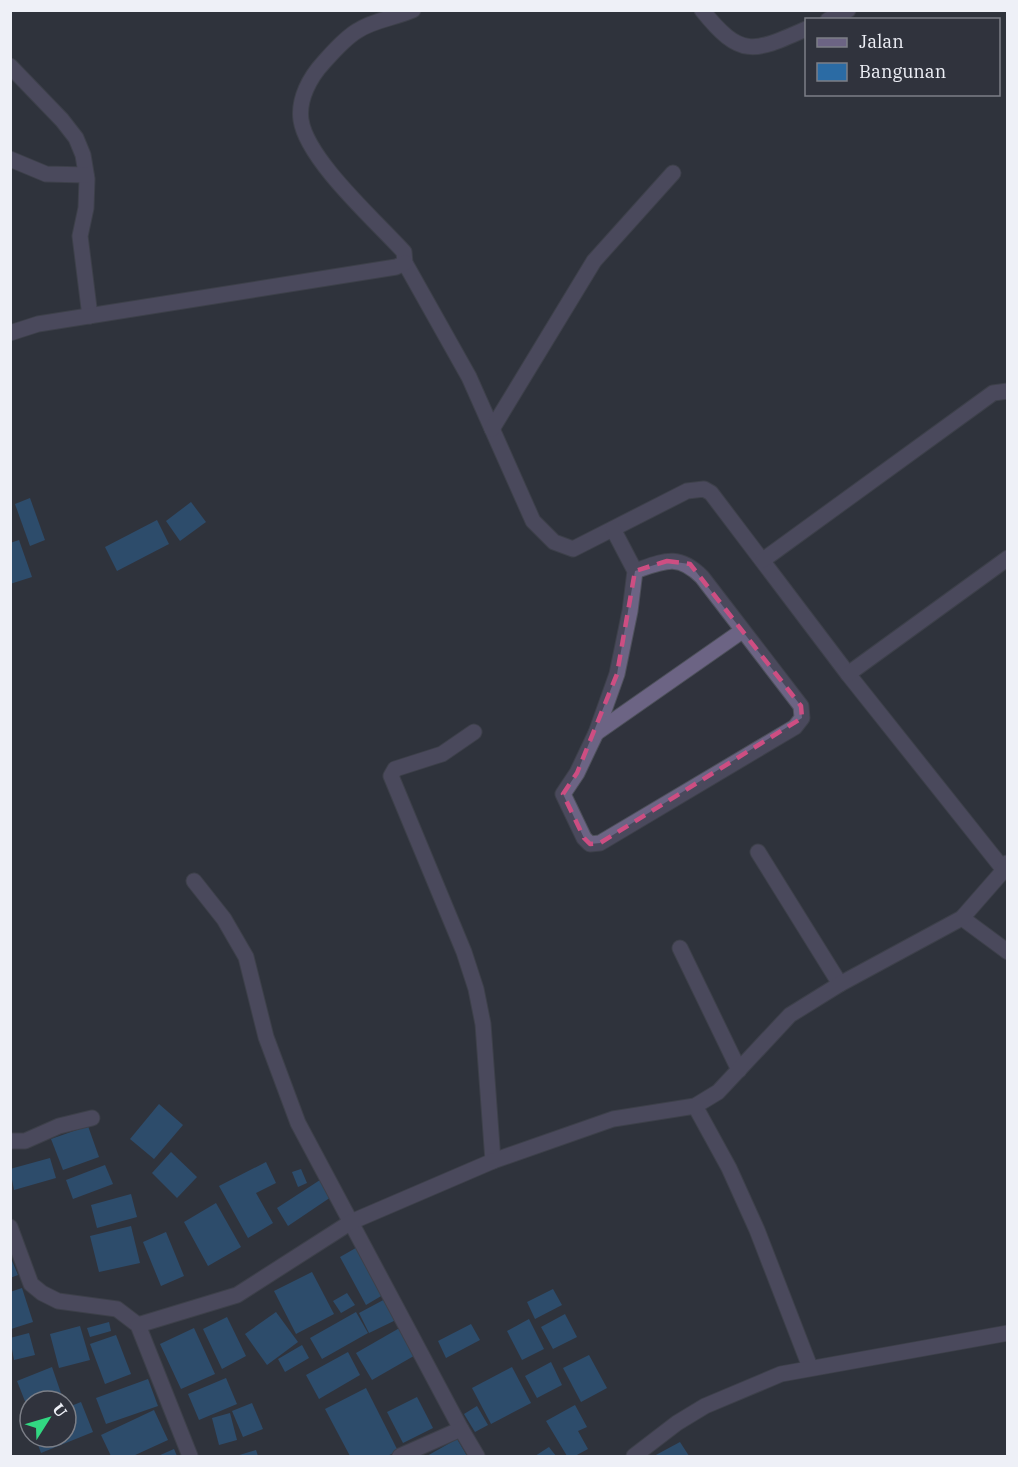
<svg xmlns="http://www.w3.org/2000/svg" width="1018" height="1467" font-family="'IBM Plex Serif',serif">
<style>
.building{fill:#2b6ba4}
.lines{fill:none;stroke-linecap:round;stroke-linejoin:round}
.minor-casing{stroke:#4e515b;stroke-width:17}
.minor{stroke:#6c6484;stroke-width:15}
.marked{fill:none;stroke:#cd4e82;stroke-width:4.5;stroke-dasharray:12 8;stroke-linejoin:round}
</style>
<rect width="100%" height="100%" fill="#30333d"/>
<g class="building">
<path d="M30 498 45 540 30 546 15 504Z"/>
<path d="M191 502 206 522 180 541 166 521Z"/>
<path d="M157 520 169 544 117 571 105 547Z"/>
<path d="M19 540 32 577 10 584V543Z"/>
<path d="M159 1104 183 1125 154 1159 130 1139Z"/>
<path d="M88 1126 99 1157 63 1170 51 1139Z"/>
<path d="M171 1152 197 1177 177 1198 152 1173Z"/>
<path d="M50 1158 56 1178 14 1190 10 1169Z"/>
<path d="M266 1162 276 1183 256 1193 273 1223 248 1238 219 1186Z"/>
<path d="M105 1165 113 1184 73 1199 66 1180Z"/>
<path d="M301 1169 307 1183 298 1187 292 1172Z"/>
<path d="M320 1180 331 1197 288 1226 277 1208Z"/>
<path d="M131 1194 137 1217 97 1228 91 1205Z"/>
<path d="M216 1203 241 1247 208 1266 184 1222Z"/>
<path d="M131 1226 140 1263 99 1272 90 1236Z"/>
<path d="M166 1232 184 1276 161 1286 143 1242Z"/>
<path d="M361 1245 388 1292 366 1305 340 1257Z"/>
<path d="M10 1256 18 1275 10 1278Z"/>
<path d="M312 1272 334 1314 296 1334 274 1291Z"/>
<path d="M22 1288 33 1322 11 1329 10 1292Z"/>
<path d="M553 1289 562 1305 535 1319 527 1302Z"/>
<path d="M347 1293 355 1305 341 1313 333 1301Z"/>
<path d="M389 1297 400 1318 369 1333 359 1313Z"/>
<path d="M276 1312 298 1342 267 1365 245 1334Z"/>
<path d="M356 1312 368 1333 322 1359 310 1338Z"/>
<path d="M565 1314 577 1337 553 1349 541 1327Z"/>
<path d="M227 1317 246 1356 222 1369 203 1329Z"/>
<path d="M529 1319 544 1349 522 1360 507 1331Z"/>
<path d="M109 1322 111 1331 90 1337 87 1328Z"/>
<path d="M471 1324 480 1340 446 1358 438 1341Z"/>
<path d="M80 1326 90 1360 59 1368 50 1334Z"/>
<path d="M403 1326 419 1353 372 1380 356 1353Z"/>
<path d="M194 1328 215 1374 181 1389 160 1344Z"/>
<path d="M29 1333 35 1355 14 1360 10 1338Z"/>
<path d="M116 1335 131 1374 105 1384 90 1344Z"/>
<path d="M302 1345 309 1358 285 1372 278 1359Z"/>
<path d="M348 1352 360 1375 319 1399 306 1375Z"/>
<path d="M589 1355 607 1388 581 1402 563 1368Z"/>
<path d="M551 1362 562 1385 537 1398 525 1376Z"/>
<path d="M52 1367 63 1399 30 1401V1414L17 1381Z"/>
<path d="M512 1367 531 1403 491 1424 472 1388Z"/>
<path d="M226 1378 237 1404 199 1420 188 1394Z"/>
<path d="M148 1379 158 1406 106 1424 96 1398Z"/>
<path d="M366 1388 398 1451 387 1456H350L325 1409Z"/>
<path d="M417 1397 433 1428 403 1443 387 1412Z"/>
<path d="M81 1402 93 1432 41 1453 35 1437H66V1408Z"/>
<path d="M252 1403 263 1429 243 1437 232 1411Z"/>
<path d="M575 1405 587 1427 578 1431 588 1449 575 1456H567L546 1421Z"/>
<path d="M477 1406 488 1425 475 1432 464 1414Z"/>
<path d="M154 1410 168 1440 133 1456H111L101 1435Z"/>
<path d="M230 1413 237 1440 219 1445 212 1418Z"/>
<path d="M457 1439 467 1456H427Z"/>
<path d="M680 1442 689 1456H654Z"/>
<path d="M549 1447 556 1456H535Z"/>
<path d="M174 1449 177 1456H158Z"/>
<path d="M256 1450 258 1456H236Z"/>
</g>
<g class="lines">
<g class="minor-casing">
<g id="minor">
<path d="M413 10C395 18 373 20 357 31 344 39 334 51 324 62 310 77 298 99 301 120 307 160 376 221 404 252L405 263 469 377 533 521 554 542 573 549 687 491 704 489 711 493 848 674 1004 870"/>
<path d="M702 10C741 59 754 52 806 29"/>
<path d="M828 20 848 10"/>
<path d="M10 66 62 120 76 138 83 155 87 179 86 208 80 236 90 316"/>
<path d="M10 159 46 174 86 175"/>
<path d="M10 333 38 324 396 267 405 263"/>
<path d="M492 429 594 261 673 173"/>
<path d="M613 529 635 571 630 611 617 674 596 733 577 773 563 794 584 838 590 844 600 843 795 727 802 718 801 706 702 577C678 553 664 561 635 571"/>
<path d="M763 560 993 393 1008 391"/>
<path d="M848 674 1008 558"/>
<path d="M474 732 442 754 395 769 391 776 464 952 476 989 483 1024 493 1161"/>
<path d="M596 733 742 631"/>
<path d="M758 852 840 984"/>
<path d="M194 881 224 919 246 957 266 1037 298 1123 461 1429 400 1456"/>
<path d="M962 918 1008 952"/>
<path d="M680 948 739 1070"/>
<path d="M695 1106 729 1168 757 1230 810 1367"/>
<path d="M10 1141H25L59 1126 92 1118"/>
<path d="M10 1227 31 1284 42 1293 58 1301 117 1309 138 1325 190 1456"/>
<path d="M138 1325 237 1295 351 1222 493 1161 613 1119 695 1106 718 1092 790 1015 840 984 962 918 1004 870 1007 863"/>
<path d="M461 1429 477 1456"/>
<path d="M634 1456 677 1423 705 1406 781 1374 1008 1333"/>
</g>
</g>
<use href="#minor" class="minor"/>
</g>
<path d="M0 0H1018V1467H0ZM667 561 690 564 801 706 802 718 600 843 590 844 584 838 563 794 577 773 617 674 635 571Z" fill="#30333d" fill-opacity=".55" fill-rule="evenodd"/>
<path class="marked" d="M667 561 690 564 801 706 802 718 600 843 590 844 584 838 563 794 577 773 617 674 635 571Z"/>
<rect width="1018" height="1467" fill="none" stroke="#eef0f7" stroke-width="24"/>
<rect x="805" y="18" width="195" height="78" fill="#30333d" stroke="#7c7f87" stroke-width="1.5"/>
<rect x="817" y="38" width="30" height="9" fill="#6c6484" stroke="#7c7f87" stroke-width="1.5"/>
<text x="859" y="48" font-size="18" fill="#eef0f7">Jalan</text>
<rect x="817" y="63" width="30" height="18" fill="#2b6ba4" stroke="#7c7f87" stroke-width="1.5"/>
<text x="859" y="78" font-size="18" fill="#eef0f7">Bangunan</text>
<g transform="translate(48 1419) rotate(53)"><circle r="28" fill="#30333d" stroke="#7c7f87" stroke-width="1.5"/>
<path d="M0-4.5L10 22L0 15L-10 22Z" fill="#32d882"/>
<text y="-9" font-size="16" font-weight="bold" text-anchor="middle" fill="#eef0f7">U</text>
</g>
</svg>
